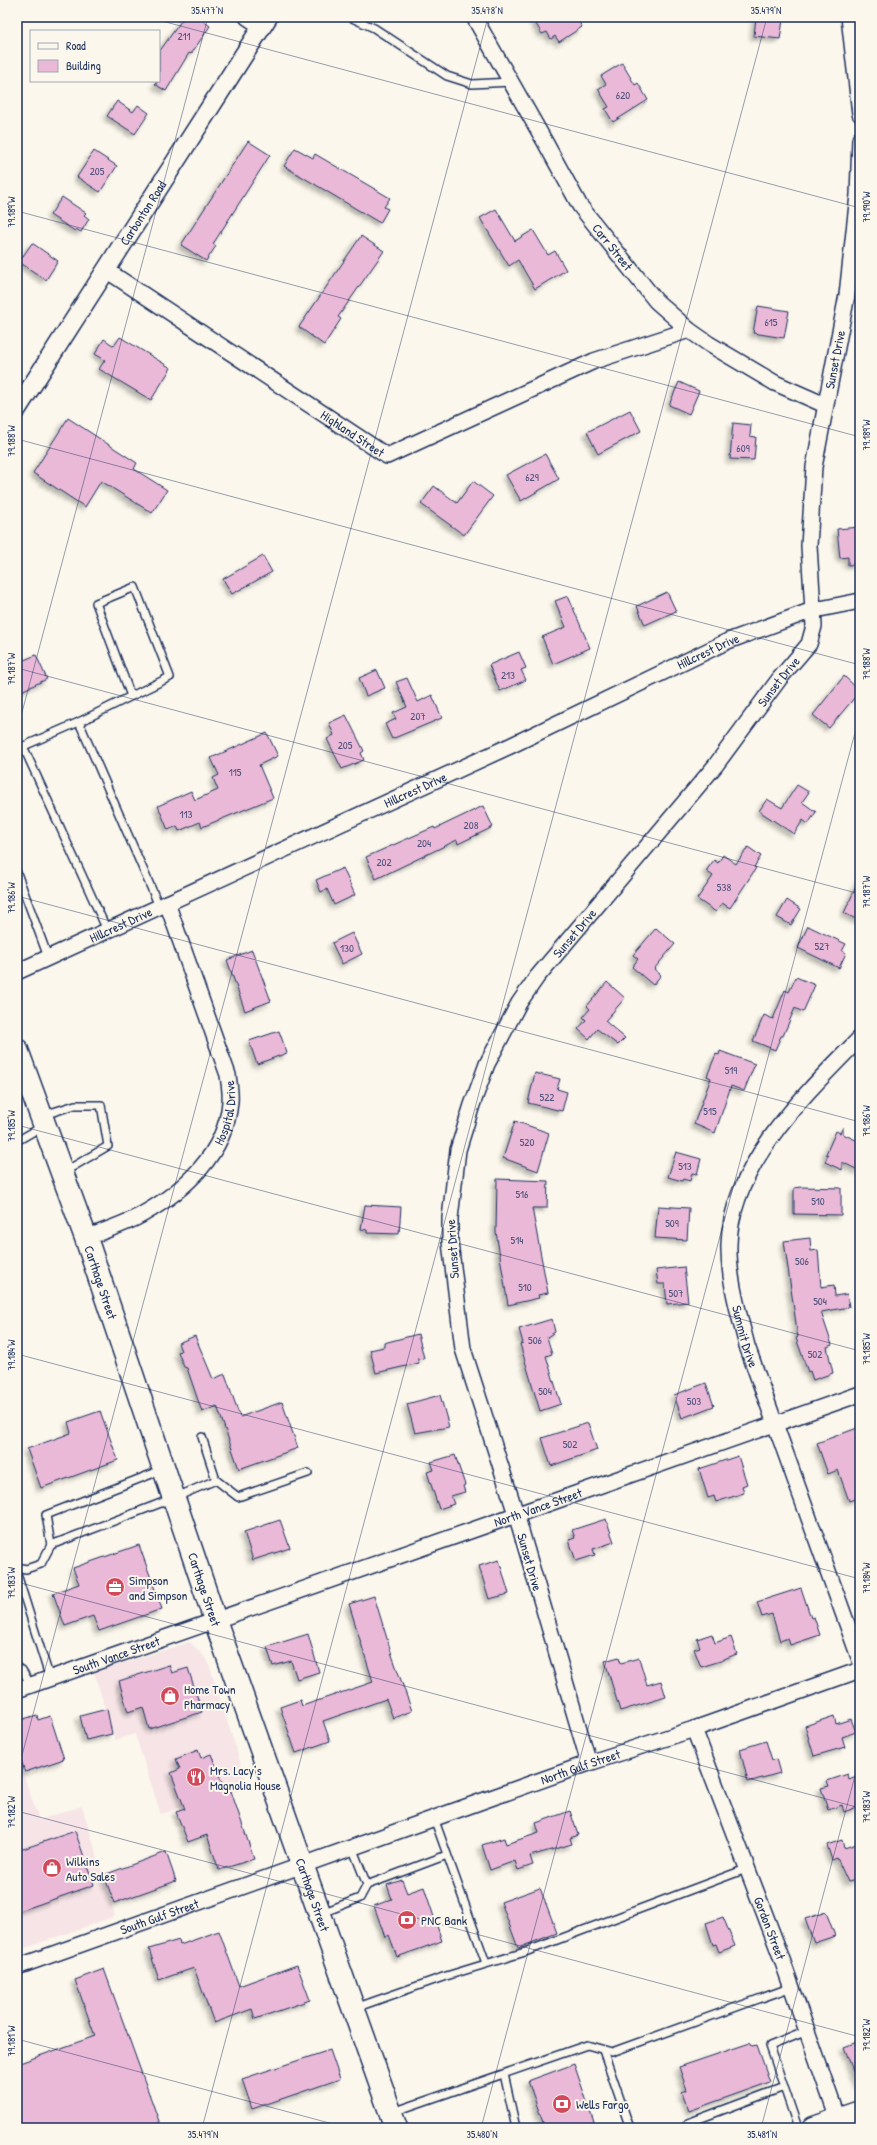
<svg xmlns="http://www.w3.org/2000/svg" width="877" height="2145" font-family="'Patrick Hand',sans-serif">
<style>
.built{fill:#f6e4e6}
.building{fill:#ebb9d8;stroke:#1b2f5e;filter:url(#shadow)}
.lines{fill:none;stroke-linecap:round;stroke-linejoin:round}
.service-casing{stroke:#1b2f5e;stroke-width:10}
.minor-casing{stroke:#1b2f5e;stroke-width:18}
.tertiary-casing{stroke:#1b2f5e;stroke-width:21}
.primary-casing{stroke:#1b2f5e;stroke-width:25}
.service{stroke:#fbf7ec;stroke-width:7}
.minor{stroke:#fbf7ec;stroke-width:15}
.tertiary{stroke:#fbf7ec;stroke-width:18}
.primary{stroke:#fbf7ec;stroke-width:22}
.ticks{fill:none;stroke:#1b2f5e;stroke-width:1;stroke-opacity:0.45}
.labels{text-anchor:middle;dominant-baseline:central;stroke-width:4;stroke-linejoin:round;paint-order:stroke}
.number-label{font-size:11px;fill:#4f527c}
.street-label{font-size:13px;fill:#1b2f5e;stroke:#fbf7ec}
.poi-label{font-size:13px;fill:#1b2f5e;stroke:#fbf7ec;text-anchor:start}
.neatline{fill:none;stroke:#1b2f5e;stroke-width:1.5}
.ticks-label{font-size:10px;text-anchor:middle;fill:#1b2f5e}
</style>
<defs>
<filter id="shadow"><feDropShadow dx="-3.5" dy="3.5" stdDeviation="2" flood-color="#0004"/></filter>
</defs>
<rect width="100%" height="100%" fill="#fbf7ec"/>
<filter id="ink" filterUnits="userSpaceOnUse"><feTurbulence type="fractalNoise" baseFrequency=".025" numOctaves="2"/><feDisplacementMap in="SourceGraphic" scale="8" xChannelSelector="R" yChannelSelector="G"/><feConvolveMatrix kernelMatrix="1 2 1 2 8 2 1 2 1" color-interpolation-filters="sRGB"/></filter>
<g filter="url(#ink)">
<g class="built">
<path d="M190 1642 208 1661 248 1787 161 1814 135 1734 115 1740 94 1672Z"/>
<path d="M17 1756 39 1820 82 1806 115 1916 17 1951Z"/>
</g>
<g class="building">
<path d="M184 17H198L210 26 191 54 189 53 166 91 155 84 159 81V52Z"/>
<path d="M532 17H576L582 27 559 42 555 36 551 39 547 32 542 34Z"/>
<path d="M756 17H773L783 20 780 39 754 36Z"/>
<path d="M622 63 635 85 638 83 648 100 613 122 605 109 609 107 598 89 606 84 601 76Z"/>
<path d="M117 101 133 112 138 105 149 113 135 134 107 116Z"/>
<path d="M248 141 270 155 213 244 216 246 206 261 181 245Z"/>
<path d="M295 148 313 158 315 154 390 198 384 207 388 209 380 223 284 166Z"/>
<path d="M94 151 117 166 100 192 77 177Z"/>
<path d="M62 197 86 213 84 215 89 219 81 232 76 229 75 231 50 215Z"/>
<path d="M496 209 515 241 533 230 548 255 555 251 566 270 535 289 518 260 509 266 480 218Z"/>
<path d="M361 236 384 251 338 317 341 319 324 345 299 327Z"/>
<path d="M32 243 58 261 46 280 19 262Z"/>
<path d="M758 306 789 311 784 338 753 333Z"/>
<path d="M120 337 171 368 151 400 99 369 105 360 95 354 104 339 114 346Z"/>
<path d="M679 382 699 391 689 414 669 405Z"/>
<path d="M630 410 641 431 598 454 587 432Z"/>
<path d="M68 418 137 463 134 469 167 490 152 513 101 481 85 507 33 473Z"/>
<path d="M733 423 751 425 750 436 756 437 754 460 730 459Z"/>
<path d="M545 454 559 479 521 501 506 475Z"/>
<path d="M473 481 493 496 464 535 421 504 434 486 457 503Z"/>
<path d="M860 527V564L848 565V557L840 558 837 529Z"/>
<path d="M263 556 272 572 232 594 223 579Z"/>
<path d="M667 592 676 611 645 625 637 606Z"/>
<path d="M568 596 590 648 553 664 542 637 566 627 555 601Z"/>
<path d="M519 652 526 668 521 670 526 680 500 691 489 665Z"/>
<path d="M36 655 47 679 17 693V663Z"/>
<path d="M377 670 385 688 366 696 359 678Z"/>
<path d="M844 676 860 691 829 728 813 715Z"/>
<path d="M407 678 418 702 432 695 442 718 392 739 385 724 396 719 393 713 407 707 396 682Z"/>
<path d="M346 715 364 751 361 753 364 760 342 769 327 739 334 735 329 723Z"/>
<path d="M267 733 278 756 259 765 273 798 202 827 200 822 179 831 177 826 168 830 158 806 191 791 195 800 218 790 213 778 219 775 211 758Z"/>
<path d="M797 785 809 792 802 802 816 812 808 824 803 820 794 834 759 811 767 799 782 808Z"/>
<path d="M483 806 493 827 458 844 457 840 376 879 366 857 434 827 435 829Z"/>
<path d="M748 847 761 856 754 867 756 868 730 908 722 903 716 912 697 899 713 876 706 871 714 860 718 863 723 855 736 864Z"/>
<path d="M343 868 355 895 334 905 327 889 321 892 316 880Z"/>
<path d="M860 878V921L844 913Z"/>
<path d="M787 900 801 909 791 925 777 917Z"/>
<path d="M808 926 846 944 842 951 846 953 839 968 798 948Z"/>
<path d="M656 928 675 944 654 969 661 975 653 985 632 967 638 959 633 955Z"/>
<path d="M352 933 362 954 342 964 332 943Z"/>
<path d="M252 950 271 1001 245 1011 227 960Z"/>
<path d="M796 977 815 985 803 1012 795 1008 783 1036H781L775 1050 753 1041 764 1015 773 1019 785 990 789 992Z"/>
<path d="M607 982 625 998 605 1021 625 1038 618 1045 597 1029 589 1039 578 1029 586 1020 583 1017 590 1009 587 1006Z"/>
<path d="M279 1031 287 1053 257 1064 249 1041Z"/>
<path d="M720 1051 755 1064 744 1091 731 1086 715 1133 694 1124 711 1078 707 1076 716 1054 719 1055Z"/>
<path d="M535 1073 560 1079 557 1089 567 1092 562 1111 528 1103Z"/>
<path d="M515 1121 549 1133 538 1171 503 1158Z"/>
<path d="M843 1127V1134L860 1142V1171L842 1162V1170L825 1162 828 1155 826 1154 836 1131 840 1133Z"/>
<path d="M676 1152 701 1159 697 1174 692 1173 690 1181 683 1179 682 1181 668 1177Z"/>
<path d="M497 1179 548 1181 547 1208H532L548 1293 538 1295 539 1298 508 1305 496 1232Z"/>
<path d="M802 1187 841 1188V1215L794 1214V1188Z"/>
<path d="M365 1205 401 1207 399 1234 367 1233V1230L361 1229Z"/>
<path d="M658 1206 689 1208 687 1240 655 1238Z"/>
<path d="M810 1238 811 1251 818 1250 821 1287 834 1285 835 1296 847 1294 849 1307 821 1312 832 1345 827 1347 833 1373 813 1380 810 1371 808 1372 796 1338 798 1337 784 1241Z"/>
<path d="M684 1267 688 1302 667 1304 665 1284H658L656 1270Z"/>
<path d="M552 1319 555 1332 547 1337 552 1354 546 1356 561 1404 540 1411 520 1344 523 1343 519 1329Z"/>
<path d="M418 1334 424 1358 418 1359 419 1363 376 1373 370 1350 384 1347V1343Z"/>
<path d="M195 1336 213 1379 225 1374 240 1417 282 1402 298 1448 239 1469 217 1406 202 1412 187 1368 184 1367 178 1352 181 1351 178 1343Z"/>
<path d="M706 1383 714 1406 682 1418 674 1395Z"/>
<path d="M440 1395 449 1427 415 1433 407 1404Z"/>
<path d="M100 1411 118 1460 41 1488 27 1449 71 1433 68 1422Z"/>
<path d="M588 1423 597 1450 551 1466 542 1438Z"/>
<path d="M860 1427V1497L849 1501 838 1470 828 1474 817 1443Z"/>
<path d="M455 1455 465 1485 463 1486 465 1492 451 1496 454 1504 439 1509 427 1472 434 1470 431 1462Z"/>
<path d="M738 1456 747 1484 742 1486 744 1493 716 1502 714 1496 708 1498 699 1469Z"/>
<path d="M606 1519 614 1542 593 1549 595 1555 576 1561 569 1540 575 1538 572 1530Z"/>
<path d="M280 1520 290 1548 253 1560 244 1532Z"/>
<path d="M139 1545 162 1609 99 1631 93 1616 65 1626 53 1593 79 1584 73 1568Z"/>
<path d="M499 1560 509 1594 489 1599 479 1566Z"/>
<path d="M801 1588 811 1618 814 1617 820 1635 790 1645 788 1638 780 1641 772 1614 762 1617 757 1602Z"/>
<path d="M374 1596 392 1655 412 1711 393 1718 386 1699 323 1721 330 1741 296 1753 280 1707 300 1700 302 1706 373 1682 349 1604Z"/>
<path d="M308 1634 319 1672 297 1679 291 1661 273 1666 267 1647Z"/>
<path d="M712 1634 715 1643 731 1637 737 1654 724 1659V1660L701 1667 694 1649 700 1647 697 1639Z"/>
<path d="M619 1657 621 1663 639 1658 647 1685 661 1681 666 1697 620 1711 605 1661Z"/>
<path d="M169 1665 172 1673 188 1668 202 1712 149 1729 143 1707 128 1712 119 1681Z"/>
<path d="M107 1709 112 1734 86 1740 80 1716Z"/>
<path d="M37 1715 38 1720 50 1716 64 1759 25 1772 17 1748V1721Z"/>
<path d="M834 1716 836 1724 851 1719 856 1732 842 1737 845 1747 814 1756 805 1726Z"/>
<path d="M766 1741 772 1760 776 1759 780 1773 748 1782 740 1749Z"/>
<path d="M198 1750 201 1758 211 1754 226 1793 231 1791 254 1859 219 1870 207 1835 188 1842 176 1812 185 1809 171 1773 180 1769 176 1759Z"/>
<path d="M848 1774 849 1780 856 1777 860 1789V1806L844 1812 842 1805 828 1810 821 1788 829 1786 827 1781Z"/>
<path d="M570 1811 578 1835 570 1838 572 1844 530 1856 533 1865 518 1870 515 1861 490 1870 482 1845 504 1838 506 1844 539 1833 536 1823Z"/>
<path d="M75 1831 94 1885 17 1912V1851Z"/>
<path d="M842 1840 844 1848 860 1843V1879L848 1882 837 1858 832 1860 827 1845Z"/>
<path d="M166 1852 176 1881 114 1903 104 1875Z"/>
<path d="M402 1880 407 1893 424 1887 442 1941 397 1957 389 1935 385 1937 374 1906 392 1899 387 1885Z"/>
<path d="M540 1888 557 1933 518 1948 501 1902Z"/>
<path d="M826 1912 835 1936 814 1943 805 1919Z"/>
<path d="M723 1917 735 1946 719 1952 716 1944 713 1945 706 1923Z"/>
<path d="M219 1931 239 1986 297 1965 310 2000 255 2019 252 2009 214 2023 194 1968 159 1980 149 1949 179 1940 180 1945Z"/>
<path d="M104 1969 160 2124 149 2128H17V2064L95 2036 75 1980Z"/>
<path d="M860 2041V2086H859L844 2047Z"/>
<path d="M750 2043 752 2046 757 2045 770 2082 689 2111 682 2092 687 2090 679 2067Z"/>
<path d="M330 2050 340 2079 252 2109 242 2079Z"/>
<path d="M574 2064 596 2128H545L528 2081Z"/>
</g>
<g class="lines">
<g class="service-casing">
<g id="service">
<path d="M350 17 374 28 447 76 472 84 511 82"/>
<path d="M79 722 170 677 135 587 96 603 131 696"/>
<path d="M23 746 107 930"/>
<path d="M17 749 79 722 159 906"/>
<path d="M17 873 48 957"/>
<path d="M44 1115 75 1105H101L108 1146 64 1172"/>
<path d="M17 1141 43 1126"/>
<path d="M202 1437 216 1480"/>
<path d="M51 1545 46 1515 162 1470"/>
<path d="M17 1567 26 1569 41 1564 51 1545 174 1498 216 1480 238 1497 308 1473"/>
<path d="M17 1574 50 1679"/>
<path d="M17 1667 22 1670 31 1685"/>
<path d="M434 1818 486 1963"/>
<path d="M352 1847 367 1885 447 1855"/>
<path d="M322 1913 360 1898 367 1885"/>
<path d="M355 2008 443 1977 525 1952 746 1869"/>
<path d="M603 2050 630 2128"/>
<path d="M504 2074 516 2128"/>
<path d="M393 2112 587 2045 612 2052 792 1987"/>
<path d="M690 2128 688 2123 784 2087"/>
<path d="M798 2128 770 2046 807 2031"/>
</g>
</g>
<g class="minor-casing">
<g id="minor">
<path d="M247 17 262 27"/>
<path id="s1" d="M474 17 545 142 580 206 656 301 689 330 709 344 775 383 825 405"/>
<path d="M849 17 860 114"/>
<path id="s2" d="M106 270 387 456 594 361 689 330"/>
<path id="s3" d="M17 972 510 746 728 641 810 611 860 601"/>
<path id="s4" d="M860 1038C807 1092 731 1164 729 1244 728 1278 739 1314 747 1346L860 1660"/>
<path id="s5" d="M86 1238C105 1230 126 1224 143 1214 185 1190 226 1153 230 1102 231 1093 229 1084 228 1075L167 903"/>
<path id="s6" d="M17 1690 860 1394"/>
<path id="s7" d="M694 1729 780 1954 841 2128"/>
<path id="s8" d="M589 1763 516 1514 463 1349 450 1242V1218L458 1150 472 1105 487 1064 519 1003 537 977 715 766 780 678 809 644 814 626 809 546 814 467 847 295 858 195 860 139"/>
<path id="s9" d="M17 1967 589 1763 694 1729 860 1670"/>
</g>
</g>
<g class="tertiary-casing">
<g id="tertiary">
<path id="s10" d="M17 409 268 17"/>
</g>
</g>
<g class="primary-casing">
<g id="primary">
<path id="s11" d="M17 1050 86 1238 215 1620 396 2128"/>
<path d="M814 2128 860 2112"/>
</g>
</g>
<use href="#service" class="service"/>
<use href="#minor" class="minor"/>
<use href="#tertiary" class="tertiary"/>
<use href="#primary" class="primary"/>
</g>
</g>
<path class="ticks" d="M147 17 860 208M17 211 860 437M17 439 860 665M17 668 860 894M17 731 208 17M17 896 860 1122M17 1125 860 1351M17 1354 860 1579M17 1582 860 1808M17 1774 488 17M17 1811 860 2037M17 2039 348 2128M202 2128 767 17M481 2128 860 714M761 2128 860 1757"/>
<defs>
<g id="office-disc" transform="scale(1)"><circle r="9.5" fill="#d1495b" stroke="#fbf7ec"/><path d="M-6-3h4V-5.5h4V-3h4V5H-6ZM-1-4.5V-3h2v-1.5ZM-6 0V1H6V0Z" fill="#fff"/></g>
<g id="shop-disc" transform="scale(1)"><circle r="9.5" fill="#d1495b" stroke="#fbf7ec"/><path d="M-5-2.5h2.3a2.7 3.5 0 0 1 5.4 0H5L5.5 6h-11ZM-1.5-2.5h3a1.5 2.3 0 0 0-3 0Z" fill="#fff"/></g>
<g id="restaurant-disc" transform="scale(1)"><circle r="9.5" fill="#d1495b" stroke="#fbf7ec"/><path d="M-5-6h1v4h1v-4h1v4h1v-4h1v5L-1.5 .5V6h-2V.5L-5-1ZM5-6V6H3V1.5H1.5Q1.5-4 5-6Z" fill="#fff"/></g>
<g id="bank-disc" transform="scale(1)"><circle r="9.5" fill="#d1495b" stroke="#fbf7ec"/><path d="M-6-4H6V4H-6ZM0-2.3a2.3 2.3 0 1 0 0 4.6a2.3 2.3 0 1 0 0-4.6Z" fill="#fff"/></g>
</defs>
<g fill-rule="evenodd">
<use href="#office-disc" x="115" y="1587"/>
<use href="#shop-disc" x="170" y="1696"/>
<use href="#restaurant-disc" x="196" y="1777"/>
<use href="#shop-disc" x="52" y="1868"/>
<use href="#bank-disc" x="407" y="1920"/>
<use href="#bank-disc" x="562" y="2104"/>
</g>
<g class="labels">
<g class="number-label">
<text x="184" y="36">211</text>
<text x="623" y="95">620</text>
<text x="97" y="171">205</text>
<text x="771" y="322">615</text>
<text x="743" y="448">609</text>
<text x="532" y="477">629</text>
<text x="508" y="675">213</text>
<text x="418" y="716">207</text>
<text x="345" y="745">205</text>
<text x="235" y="772">115</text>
<text x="186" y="814">113</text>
<text x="471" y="825">208</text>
<text x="424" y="843">204</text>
<text x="384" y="862">202</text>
<text x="724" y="887">538</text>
<text x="822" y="946">527</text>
<text x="347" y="948">130</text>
<text x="731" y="1070">519</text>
<text x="547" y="1097">522</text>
<text x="710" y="1111">515</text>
<text x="527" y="1142">520</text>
<text x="685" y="1166">513</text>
<text x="522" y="1194">516</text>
<text x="818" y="1201">510</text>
<text x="672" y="1223">509</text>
<text x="517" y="1240">514</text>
<text x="802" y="1261">506</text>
<text x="525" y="1287">510</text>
<text x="676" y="1293">507</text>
<text x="820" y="1301">504</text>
<text x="535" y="1340">506</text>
<text x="815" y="1354">502</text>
<text x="545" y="1391">504</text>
<text x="694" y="1401">503</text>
<text x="570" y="1444">502</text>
</g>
<g class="street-label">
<text stroke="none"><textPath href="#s10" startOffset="233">Carbonton Road</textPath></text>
<text stroke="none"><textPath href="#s1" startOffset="269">Carr Street</textPath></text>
<text stroke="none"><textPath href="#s8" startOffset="1542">Sunset Drive</textPath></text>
<text stroke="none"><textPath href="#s2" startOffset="296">Highland Street</textPath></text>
<text stroke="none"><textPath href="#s3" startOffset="762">Hillcrest Drive</textPath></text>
<text stroke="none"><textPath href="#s8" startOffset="1206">Sunset Drive</textPath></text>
<text stroke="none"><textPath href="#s3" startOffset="438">Hillcrest Drive</textPath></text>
<text stroke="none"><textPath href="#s3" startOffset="114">Hillcrest Drive</textPath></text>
<text stroke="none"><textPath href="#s8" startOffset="882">Sunset Drive</textPath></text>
<text stroke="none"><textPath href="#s5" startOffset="198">Hospital Drive</textPath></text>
<text transform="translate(452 1249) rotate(-94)">Sunset Drive</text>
<text stroke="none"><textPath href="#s11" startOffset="247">Carthage Street</textPath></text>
<text stroke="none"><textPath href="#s4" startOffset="344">Summit Drive</textPath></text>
<text stroke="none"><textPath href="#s6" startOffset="552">North Vance Street</textPath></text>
<text transform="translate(530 1562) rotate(74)">Sunset Drive</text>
<text stroke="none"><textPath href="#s11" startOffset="571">Carthage Street</textPath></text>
<text stroke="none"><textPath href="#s6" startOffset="105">South Vance Street</textPath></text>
<text stroke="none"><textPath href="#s9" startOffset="598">North Gulf Street</textPath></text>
<text stroke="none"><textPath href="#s11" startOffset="895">Carthage Street</textPath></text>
<text stroke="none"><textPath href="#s9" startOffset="151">South Gulf Street</textPath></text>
<text stroke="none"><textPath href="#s7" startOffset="213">Gordon Street</textPath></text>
</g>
<g class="poi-label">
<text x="129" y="1580">Simpson<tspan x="129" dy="15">and Simpson</tspan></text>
<text x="184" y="1689">Home Town<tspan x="184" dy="15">Pharmacy</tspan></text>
<text x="210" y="1770">Mrs. Lacy’s<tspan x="210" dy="15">Magnolia House</tspan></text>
<text x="66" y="1861">Wilkins<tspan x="66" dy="15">Auto Sales</tspan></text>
<text x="421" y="1920">PNC Bank</text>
<text x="576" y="2104">Wells Fargo</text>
</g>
</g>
<rect width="877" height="2145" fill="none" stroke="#fbf7ec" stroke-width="44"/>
<rect x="30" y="30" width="130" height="52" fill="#fbf7ec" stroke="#a1a7b3"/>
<rect x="38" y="43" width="20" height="6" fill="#fbf7ec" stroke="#a1a7b3"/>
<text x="66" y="50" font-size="12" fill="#1b2f5e">Road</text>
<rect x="38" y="60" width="20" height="12" fill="#ebb9d8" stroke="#a1a7b3"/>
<text x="66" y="70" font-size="12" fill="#1b2f5e">Building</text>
<rect x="22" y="22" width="833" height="2101" class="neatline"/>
<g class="ticks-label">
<text x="207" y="14">35.477°N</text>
<text x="487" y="14">35.478°N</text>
<text x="766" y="14">35.479°N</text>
<text transform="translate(866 207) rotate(-90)" y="4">79.190°W</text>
<text transform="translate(11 212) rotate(-90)" y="4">79.189°W</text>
<text transform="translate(866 435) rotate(-90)" y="4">79.189°W</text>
<text transform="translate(11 441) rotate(-90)" y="4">79.188°W</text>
<text transform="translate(866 664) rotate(-90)" y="4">79.188°W</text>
<text transform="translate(11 669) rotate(-90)" y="4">79.187°W</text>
<text transform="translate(866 892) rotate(-90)" y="4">79.187°W</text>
<text transform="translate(11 898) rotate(-90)" y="4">79.186°W</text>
<text transform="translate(866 1121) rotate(-90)" y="4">79.186°W</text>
<text transform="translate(11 1126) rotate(-90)" y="4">79.185°W</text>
<text transform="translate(866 1349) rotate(-90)" y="4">79.185°W</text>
<text transform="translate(11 1355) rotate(-90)" y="4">79.184°W</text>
<text transform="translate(866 1578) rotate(-90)" y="4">79.184°W</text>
<text transform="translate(11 1583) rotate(-90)" y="4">79.183°W</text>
<text transform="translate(866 1807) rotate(-90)" y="4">79.183°W</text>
<text transform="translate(11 1812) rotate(-90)" y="4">79.182°W</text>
<text transform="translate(866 2035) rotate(-90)" y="4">79.182°W</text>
<text transform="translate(11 2041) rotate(-90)" y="4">79.181°W</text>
<text x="203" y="2138">35.479°N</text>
<text x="482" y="2138">35.480°N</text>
<text x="762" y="2138">35.481°N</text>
</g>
</svg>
